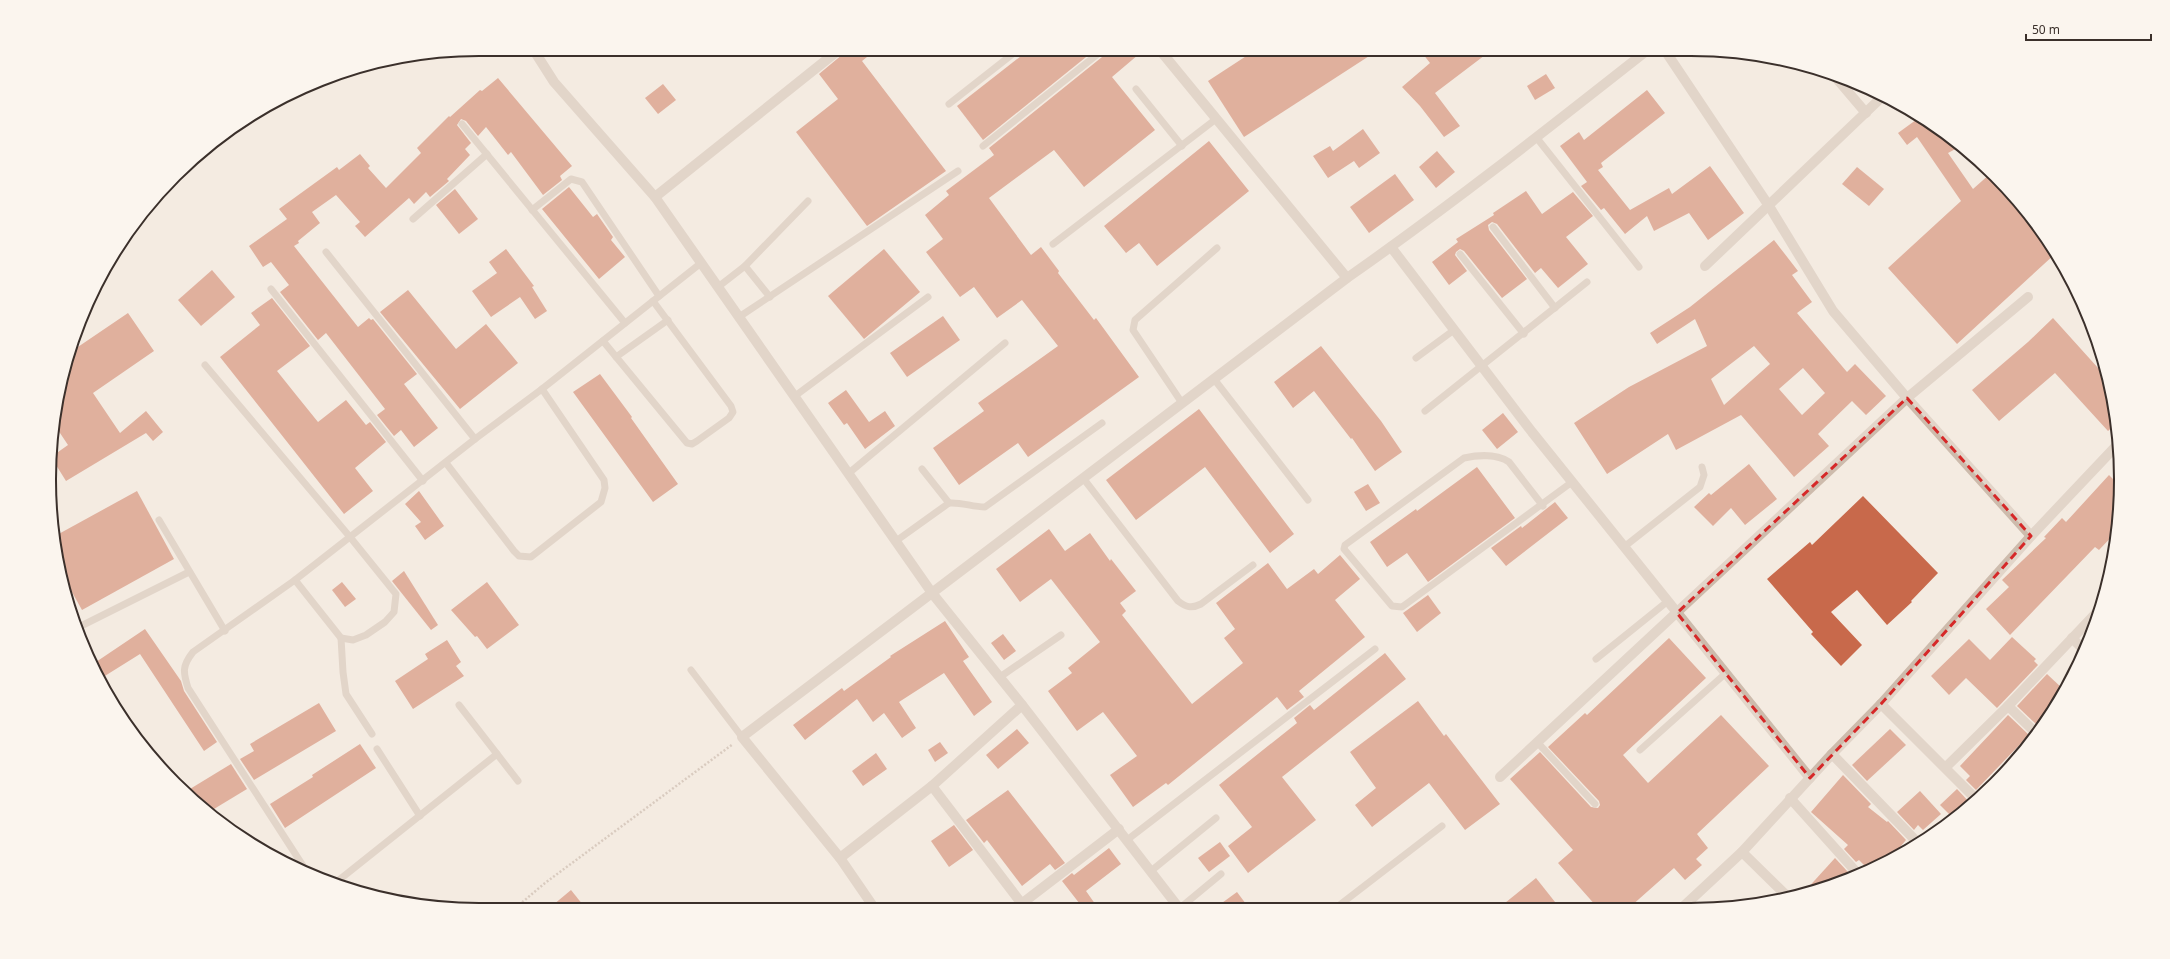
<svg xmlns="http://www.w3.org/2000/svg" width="2170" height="959" font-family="'Noto Sans',sans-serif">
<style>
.building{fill:#c8694b;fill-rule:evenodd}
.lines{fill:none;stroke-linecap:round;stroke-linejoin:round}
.path{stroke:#b9a596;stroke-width:2.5;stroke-dasharray:2 2;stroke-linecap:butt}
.service{stroke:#cdbbac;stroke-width:7}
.minor{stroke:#cdbbac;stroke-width:10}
.marked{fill:none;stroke:#d62828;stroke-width:3;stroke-dasharray:8 5;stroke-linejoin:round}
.rim{fill:none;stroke:#3b302b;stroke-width:2}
</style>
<rect width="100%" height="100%" fill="#f4ebe1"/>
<g class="building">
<path d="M849 49H877L862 61 946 171 867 226 796 132 838 99 819 74Z"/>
<path d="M1030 49H1096L983 140 957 106Z"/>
<path d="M1109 49H1145L1112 77 1155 130 1084 187 1054 150 989 198 1031 255 1041 247 1059 271 1058 273 1094 320 1096 318 1139 377 1028 457 1018 443 959 485 933 448 984 411 978 403 1058 346 1022 300 997 318 974 287 960 297 926 252 943 239 925 215 949 195 946 191 994 155 989 148 1107 53Z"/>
<path d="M1257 49H1380L1244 137 1208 81Z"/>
<path d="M1419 49H1493L1435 93 1460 126 1444 137 1420 106 1402 87 1430 63Z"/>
<path d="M1546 74 1555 88 1535 100 1527 86Z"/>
<path d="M498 78 572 166 560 176 562 180 543 195 511 152 508 155 486 127 478 136 466 121 461 119 457 125 471 143 465 149 470 155 447 179 449 181 430 197 426 192 414 204 409 198 365 237 355 226 360 222 336 195 312 212 320 223 298 241 299 243 294 246 358 327 369 318 371 320 373 319 417 374 404 384 438 428 414 447 401 430 394 436 377 415 385 409 326 333 318 340 280 292 289 285 271 262 263 267 249 246 287 219 279 209 337 167 339 170 360 154 370 166 368 168 386 188 421 153 417 148 449 116 450 117 480 90 482 91Z"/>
<path d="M663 84 676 100 658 114 645 98Z"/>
<path d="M1647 90 1665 113 1601 163 1603 167 1598 170 1630 210 1669 188 1672 194 1710 166 1744 213 1708 240 1689 213 1654 231 1647 216 1625 234 1604 208 1601 210 1581 186 1587 182 1560 146 1579 132 1584 140Z"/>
<path d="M1920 117 1961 146 1948 153 1973 189 1991 173 2032 218 2055 254 1957 344 1888 268 1961 201 1917 137 1907 145 1898 133Z"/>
<path d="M1363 129 1380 153 1359 168 1354 161 1328 178 1313 156 1330 146 1333 151Z"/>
<path d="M1209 141 1249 191 1157 266 1139 243 1126 253 1104 226Z"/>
<path d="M1437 151 1455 172 1436 188 1419 167Z"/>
<path d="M1857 167 1884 189 1869 206 1842 184Z"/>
<path d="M1395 174 1414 200 1369 233 1350 207Z"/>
<path d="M569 187 593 217 597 214 613 237 611 240 625 257 599 279 542 209Z"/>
<path d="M455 189 478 219 459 234 436 205Z"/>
<path d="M1526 191 1542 214 1573 192 1593 216 1566 237 1588 264 1558 288 1541 268 1535 273 1497 224 1492 222 1488 225 1489 230 1527 279 1502 298 1464 251 1460 249 1456 252 1455 255 1467 271 1449 285 1432 262 1458 242 1456 239 1494 215 1493 213Z"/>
<path d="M1774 240 1798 271 1792 275 1812 302 1797 313 1847 372 1855 364 1886 396 1866 415 1852 401 1818 434 1829 446 1794 477 1741 415 1676 450 1668 434 1607 474 1574 423 1629 387 1707 346 1695 319 1657 344 1650 333 1690 307ZM1754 346 1770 364 1724 405 1711 379ZM1803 368 1825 393 1802 415 1779 389Z"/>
<path d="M506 249 534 286 532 287 547 311 535 319 520 297 491 317 472 291 497 273 489 262Z"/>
<path d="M884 249 920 292 864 339 828 296Z"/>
<path d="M212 270 235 297 201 326 178 300Z"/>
<path d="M408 290 456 349 486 324 518 363 460 409 380 312Z"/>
<path d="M272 298 310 346 277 371 297 396 318 422 346 400 366 425 370 422 386 442 355 468 373 491 344 514 220 357 260 325 251 313Z"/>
<path d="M128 313 154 351 93 393 120 433 146 411 163 432 153 441 146 433 66 481 51 457 68 445 54 424 57 396 69 353Z"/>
<path d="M943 316 960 340 907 377 890 353Z"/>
<path d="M2053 318 2108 379 2116 424 2108 431 2055 373 1999 421 1972 390 2028 342Z"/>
<path d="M1321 346 1381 421 1402 452 1375 471 1352 438 1351 439 1314 391 1293 408 1274 382Z"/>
<path d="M600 374 632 417 631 418 678 484 653 502 573 392Z"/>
<path d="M846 390 869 422 885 411 895 426 865 449 847 423 844 425 828 403Z"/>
<path d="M1199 409 1294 534 1270 553 1205 467 1136 520 1106 480Z"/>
<path d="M1503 413 1518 432 1497 449 1482 430Z"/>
<path d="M1749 464 1777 499 1745 525 1731 508 1713 526 1694 507 1709 493 1711 495Z"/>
<path d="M1477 467 1515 518 1428 582 1407 553 1387 567 1370 542 1416 509 1417 511Z"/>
<path d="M2109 475 2119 485 2117 531 2099 550 2095 547 2010 635 1986 609 2009 587 2002 580 2046 538 2044 537 2062 518 2066 522Z"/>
<path d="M1368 484 1380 503 1366 511 1354 492Z"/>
<path d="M137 491 174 559 82 610 58 567 55 536Z"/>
<path d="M419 491 444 526 425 540 415 526 421 522 405 504Z"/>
<path d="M1863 496 1938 573 1911 601 1912 602 1887 625 1857 590 1831 612 1862 645 1841 666 1811 634 1813 632 1767 579 1810 542 1812 545Z"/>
<path d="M1555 502 1568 518 1506 566 1491 548 1521 526 1522 528Z"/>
<path d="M1049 529 1065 551 1090 533 1110 561 1111 559 1136 591 1120 603 1126 611 1122 615 1192 704 1243 663 1224 638 1235 629 1216 603 1268 563 1287 589 1314 569 1318 574 1340 555 1360 579 1335 600 1365 637 1299 691 1304 697 1287 710 1277 697 1168 785 1166 783 1133 807 1110 775 1137 756 1103 712 1077 731 1048 691 1072 673 1068 668 1100 642 1051 579 1020 602 996 569Z"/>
<path d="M404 571 438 625 431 630 392 581Z"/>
<path d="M342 582 356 599 345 607 332 590Z"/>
<path d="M487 582 519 625 487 649 477 636 475 637 451 610Z"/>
<path d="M1428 595 1441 613 1417 632 1403 613Z"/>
<path d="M945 621 969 657 963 661 992 702 974 716 944 673 899 702 916 728 902 738 884 713 873 722 857 699 805 740 793 725 842 688 844 691 891 657 890 656Z"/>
<path d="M145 629 181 681 184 691 217 742 204 751 140 654 100 679 93 664Z"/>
<path d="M1003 634 1016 651 1004 660 991 643Z"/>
<path d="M2012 637 2036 659 2034 661 2038 665 1997 708 1966 678 1949 695 1931 676 1969 639 1990 660Z"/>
<path d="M1669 638 1706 678 1623 755 1648 783 1721 715 1769 766 1697 834 1708 848 1696 859 1702 865 1685 880 1674 868 1630 907H1597L1558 863 1573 850 1510 779 1540 752 1591 807 1598 808 1600 805 1599 801 1548 747 1585 713 1587 715Z"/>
<path d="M447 640 461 662 456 666 464 676 413 709 395 681 428 659 425 654Z"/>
<path d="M1385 653 1406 679 1282 777 1316 820 1248 873 1228 846 1252 827 1219 785 1297 723 1294 718 1310 705 1314 710Z"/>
<path d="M2047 674 2063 689 2048 719 2038 726 2017 706Z"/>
<path d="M1418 701 1444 736 1446 734 1500 804 1465 830 1429 783 1372 827 1355 805 1376 788 1350 752Z"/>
<path d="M319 703 336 731 254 780 240 759 254 751 250 744Z"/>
<path d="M2008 715 2029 735 1976 790 1966 780 1970 776 1960 766Z"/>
<path d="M1017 729 1029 743 998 769 986 755Z"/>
<path d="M1890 729 1906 745 1867 781 1852 765Z"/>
<path d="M940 742 948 753 935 762 928 750Z"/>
<path d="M360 744 376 768 285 828 270 804 313 777 312 775Z"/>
<path d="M876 753 887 769 863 786 852 771Z"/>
<path d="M231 764 247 789 209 812 185 792Z"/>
<path d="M1843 775 1871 804 1868 807 1887 822 1888 821 1906 840 1890 859 1869 870 1859 860 1856 862 1844 849 1848 845 1811 812Z"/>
<path d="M1957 789 1971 804 1954 819 1940 805Z"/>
<path d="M1008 790 1065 863 1055 870 1050 864 1022 886 987 840 984 843 966 820Z"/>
<path d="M1920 791 1941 814 1923 830 1918 825 1914 830 1897 812Z"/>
<path d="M954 825 973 850 949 867 931 841Z"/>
<path d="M1220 842 1230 856 1209 872 1198 858Z"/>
<path d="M1109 848 1121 864 1086 891 1098 908H1083L1062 881 1072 873 1074 875Z"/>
<path d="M1835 858 1848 872 1838 882 1805 891Z"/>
<path d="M1536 878 1559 907H1500Z"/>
<path d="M571 890 587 910H547Z"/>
<path d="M1237 892 1249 908H1215Z"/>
</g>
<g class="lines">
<path class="path" d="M513 910 545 883 733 744"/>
<g class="service">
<path d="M1136 89 1182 146"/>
<path d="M949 104 1019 49"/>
<path d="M462 124 625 323"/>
<path d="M1536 137 1639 267"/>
<path d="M983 146 1104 49"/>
<path d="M532 210 571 179 582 182 659 296"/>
<path d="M413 219 487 154"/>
<path d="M1493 227 1555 308"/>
<path d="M1053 244 1216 119"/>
<path d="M326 252 475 439"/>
<path d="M1460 254 1524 334"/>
<path d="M745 266 770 297"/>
<path d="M718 287 745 266 808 201"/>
<path d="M271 289 423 481"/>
<path d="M739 317 958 171"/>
<path d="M603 341 687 443 692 444 697 441 729 418 733 412 731 406 653 301"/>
<path d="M616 357 668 320"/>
<path d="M1416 358 1454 330"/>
<path d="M205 365 350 537 396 594 394 612 385 622 366 635 353 640 341 638 295 580"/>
<path d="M1214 379 1308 500"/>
<path d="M795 396 928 297"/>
<path d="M1182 403 1133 330 1135 320 1217 248"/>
<path d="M1425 411 1587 282"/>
<path d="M446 463 514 551 519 556 531 557 601 502 605 488 604 480 542 389"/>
<path d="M922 469 949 503"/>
<path d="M849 473 1005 343"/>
<path d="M1083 478 1178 601C1186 607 1191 609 1201 604L1253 565"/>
<path d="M1543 506 1509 462C1497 454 1478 455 1464 458L1345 545 1344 549 1392 606 1402 607 1572 482"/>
<path d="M159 520 225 631"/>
<path d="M896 541 949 503C962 502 972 507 985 507L1102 423"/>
<path d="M1624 547 1700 487 1704 475 1702 467"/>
<path d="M77 628 189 572"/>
<path d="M341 638 343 672 346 694 372 734"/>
<path d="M1596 659 1668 601"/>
<path d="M691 670 742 737"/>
<path d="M1000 677 1061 635"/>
<path d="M1537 742 1595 804"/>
<path d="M377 749 420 816"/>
<path d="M1640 750 1726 673"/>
<path d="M497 754 518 781"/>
<path d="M1127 840 1375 649"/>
<path d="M1151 871 1216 818"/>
<path d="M307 872 188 688C183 672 182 666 193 652L295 580 475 439 542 389 701 263"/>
<path d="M334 884 497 754 459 705"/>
<path d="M1337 907 1442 826"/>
<path d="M1180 908 1221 874"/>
</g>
<g class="minor">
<path d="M533 49 554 82 655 197 932 593 1022 705 1179 908"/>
<path d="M1159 49 1347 278"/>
<path d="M1664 49 1769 206 1833 311 1907 398 2031 536"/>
<path d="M1832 73 1866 113"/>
<path d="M655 197 840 49"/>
<path d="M1391 247 1532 432 1810 778"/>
<path d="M1705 266 1883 96"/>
<path d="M2072 638 2083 649"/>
<path d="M1881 704 1977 800"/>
<path d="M2008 706 2036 733"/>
<path d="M1832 754 1918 843"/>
<path d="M1946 767 2008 706 2101 608"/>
<path d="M1500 777 1907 398 2028 297"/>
<path d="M932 786 1025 908"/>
<path d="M1790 798 1859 875"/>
<path d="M1742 852 1787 896"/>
<path d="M840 858 932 786 1022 705"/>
<path d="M1684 906 1742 852 1832 754 1881 704 2031 536 2119 443"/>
<path d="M1016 908 1119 829"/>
<path d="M875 909 840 858 742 737 1347 278C1450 206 1550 127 1649 49"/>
</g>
</g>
<path d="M0 0H2170V959H0ZM1907 398 2031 536 1881 704 1810 778 1677 613Z" fill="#f4ebe1" fill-opacity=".55" fill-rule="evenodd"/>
<path class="marked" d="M1907 398 2031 536 1881 704 1810 778 1677 613Z"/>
<path d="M0 0H2170V959H0ZM479 56H1691A423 423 0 0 1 2114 479V480A423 423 0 0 1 1691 903H479A423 423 0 0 1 56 480V479A423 423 0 0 1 479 56Z" fill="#fbf5ee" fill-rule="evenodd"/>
<path class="rim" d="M479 56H1691A423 423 0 0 1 2114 479V480A423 423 0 0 1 1691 903H479A423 423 0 0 1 56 480V479A423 423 0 0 1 479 56Z"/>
<path d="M2026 34v6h125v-6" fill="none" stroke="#3b302b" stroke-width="2"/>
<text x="2032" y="34" font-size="12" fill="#3b302b" stroke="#fbf5ee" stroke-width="3" paint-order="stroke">50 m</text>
</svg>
